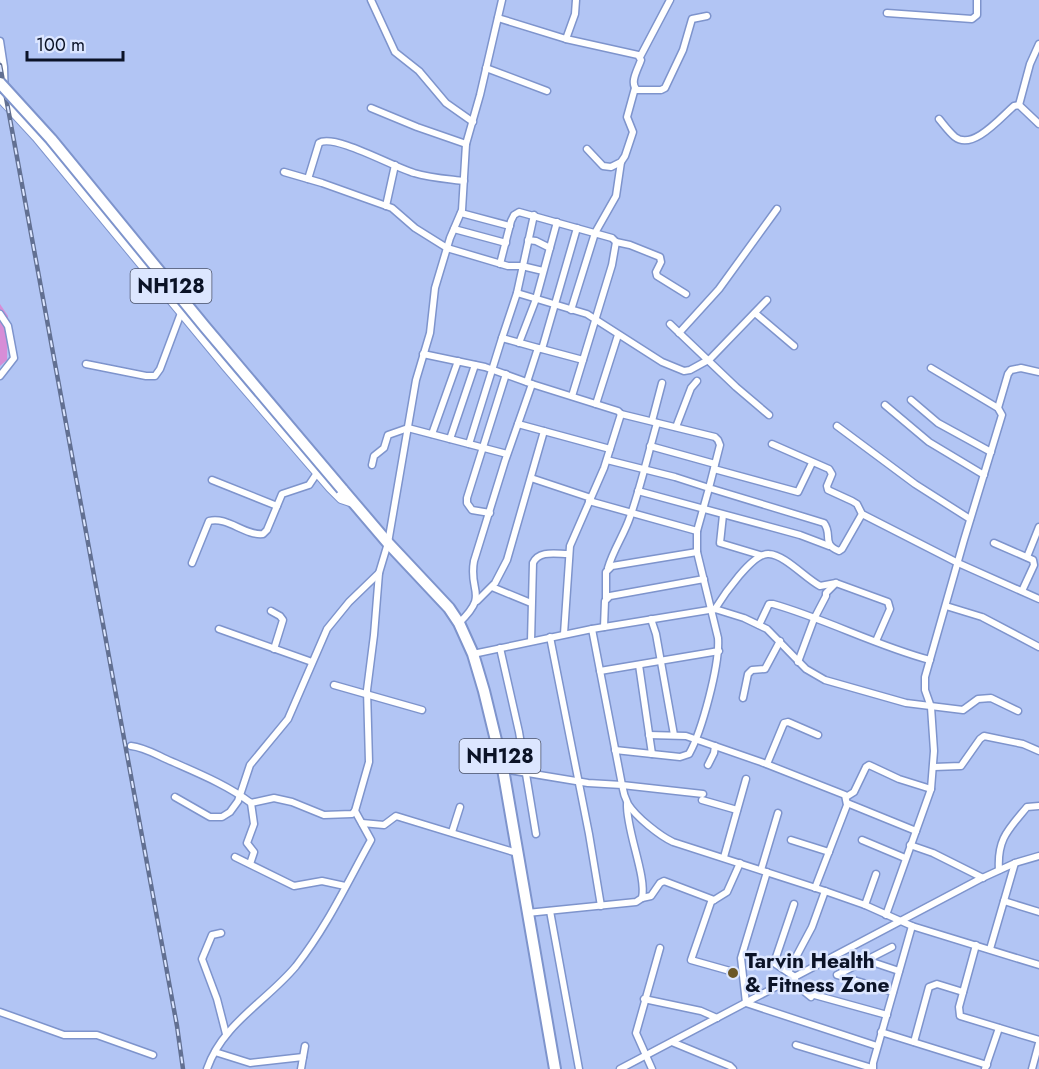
<svg xmlns="http://www.w3.org/2000/svg" width="1039" height="1069" font-family="Jost,sans-serif">
<style>
.green{fill:#d78dd7}
.lines{fill:none;stroke-linecap:round;stroke-linejoin:round}
.minor-casing{stroke:#7e94cc;stroke-width:9}
.tertiary-casing{stroke:#7e94cc;stroke-width:10}
.trunk-casing{stroke:#7e94cc;stroke-width:14}
.minor{stroke:#fff;stroke-width:6}
.tertiary{stroke:#fff;stroke-width:8}
.trunk{stroke:#fff;stroke-width:10}
.rail-casing{stroke:#627092;stroke-width:4.5}
.rail{stroke:#dce6ff;stroke-width:2;stroke-dasharray:7;stroke-linecap:butt}
.trunk-bridge-casing{stroke:#7e94cc;stroke-width:14;stroke-linecap:butt}
.trunk-bridge{stroke:#fff;stroke-width:10}
.poi-dot{fill:#6c5826;stroke:#dce6ff;stroke-width:2}
.labels{text-anchor:middle;dominant-baseline:central;stroke-width:5;stroke-linejoin:round;paint-order:stroke}
.shield{fill:#dce6ff;stroke:#4a5268;stroke-width:1.5}
.shield-label{font-size:20px;font-weight:bold;fill:#0b1327}
.poi-label{font-size:21px;font-weight:bold;fill:#0b1327;stroke:#dce6ff;text-anchor:start}
</style>
<rect width="100%" height="100%" fill="#b2c5f4"/>
<path class="green" d="M0 304 8 316 7 360 0 366Z"/>
<g class="lines">
<g class="minor-casing">
<g id="minor">
<path d="M371 0 395 52 419 71 446 103 473 122"/>
<path d="M887 13 972 19 977 15V0"/>
<path d="M498 18 566 39 638 55 641 60C638 69 629 83 637 90H661L665 88 683 50 692 19 707 16"/>
<path d="M566 39 575 14 576 0"/>
<path d="M0 41 4 67 5 104"/>
<path d="M640 57 670 0"/>
<path d="M486 68 547 91"/>
<path d="M1019 105 1030 64 1039 44"/>
<path d="M371 108 417 127 466 144"/>
<path d="M939 119C944 125 949 132 955 137 973 151 1001 117 1014 106L1019 105 1039 124"/>
<path d="M587 149 603 166 611 167 621 162 625 156 633 132 627 117 635 88"/>
<path d="M284 172 322 183 392 208 415 228 447 248 508 266H522L543 271"/>
<path d="M308 179 319 143C334 133 395 168 414 173 430 178 448 179 464 181"/>
<path d="M386 206 395 165"/>
<path d="M461 213 510 226"/>
<path d="M534 215 517 293 502 338 538 348"/>
<path d="M454 229 506 243"/>
<path d="M528 240 536 241 550 248"/>
<path d="M616 242 630 245 660 257 661 262 656 272 657 276 686 294"/>
<path d="M500 264 511 221 514 215 519 212 612 238 616 242 612 265 572 396"/>
<path d="M517 293 587 314 662 362 684 371 690 370 710 359 767 300"/>
<path d="M571 310 595 233 616 196 621 162"/>
<path d="M755 313 794 346"/>
<path d="M0 314 8 326 14 358 0 376"/>
<path d="M670 324 736 387 769 415"/>
<path d="M679 333 719 289 777 209"/>
<path d="M519 343 536 299 557 222"/>
<path d="M542 349 577 228"/>
<path d="M423 354 485 367 532 384 505 461 474 561C468 593 490 593 459 623"/>
<path d="M86 364 146 376H155L160 369 181 313"/>
<path d="M527 382 538 348 583 360"/>
<path d="M532 384 618 411 621 414 604 468 570 546 564 634"/>
<path d="M911 400 938 423 991 452"/>
<path d="M596 404 618 335"/>
<path d="M885 405 929 442 984 475"/>
<path d="M998 408 1008 374 1011 370 1021 368 1039 372"/>
<path d="M621 414 715 437 718 440 720 445 709 488 824 523C833 535 821 544 839 551L842 549 862 514"/>
<path d="M652 421 662 383"/>
<path d="M518 424 610 449"/>
<path d="M837 426 915 484 970 519"/>
<path d="M676 427 691 388 697 381"/>
<path d="M432 434 458 361"/>
<path d="M450 439 475 365"/>
<path d="M469 444 502 338"/>
<path d="M772 444 829 469 832 474 827 486 828 490 852 501 857 504 862 514 958 563 1039 599"/>
<path d="M650 446 715 464"/>
<path d="M607 460 675 477 709 488 697 531V552L718 638C720 664 702 731 689 754L680 757 615 750"/>
<path d="M372 465 374 456 384 448 388 435 408 428 507 454"/>
<path d="M714 469 798 492 812 463"/>
<path d="M531 478 591 498"/>
<path d="M212 480 277 506"/>
<path d="M638 491 800 535 829 546"/>
<path d="M589 501 697 531"/>
<path d="M490 513 472 510 467 503V498L506 374"/>
<path d="M723 515 720 543 760 555"/>
<path d="M994 543 1033 560 1034 565 1022 591"/>
<path d="M1027 557 1039 527"/>
<path d="M192 563 209 521C227 516 245 536 263 534L267 530 282 494 309 485 317 473"/>
<path d="M608 568C613 550 624 535 630 517 641 486 648 454 657 423"/>
<path d="M492 587 531 603"/>
<path d="M606 598V572L612 566 697 552"/>
<path d="M477 601 495 583 507 560 544 431"/>
<path d="M946 606 982 617 1039 647"/>
<path d="M715 609C723 596 753 552 769 554 785 555 805 578 820 586L836 583 888 602 890 609 876 641"/>
<path d="M271 611 280 616 283 620 274 649"/>
<path d="M651 619 656 634 674 735"/>
<path d="M759 625 769 604H773C826 619 877 646 930 660"/>
<path d="M604 627 605 601 610 596 704 579"/>
<path d="M219 629 312 662"/>
<path d="M592 629 715 609 744 618 767 629 806 669 825 680 906 703 963 710 978 699 991 698 1018 711"/>
<path d="M550 637 589 834 601 906"/>
<path d="M531 641 533 563C539 550 556 554 568 554"/>
<path d="M500 648 519 732 536 834"/>
<path d="M473 654 592 629 622 785 703 794"/>
<path d="M798 662 814 619 826 596V593L836 583"/>
<path d="M639 665 652 754"/>
<path d="M600 671 719 651"/>
<path d="M334 685 422 710"/>
<path d="M743 698 748 674 752 670 765 669 780 641"/>
<path d="M649 735 686 736 761 762 845 795 847 805 815 888"/>
<path d="M131 746C143 747 155 754 166 759 195 772 226 784 251 803L274 798 292 802 324 815 352 814 355 811 369 762 367 690 374 635 379 573 388 543 416 380 430 333 435 288 450 238 462 210 466 144 480 95 502 0"/>
<path d="M767 764 784 723 788 722 818 735"/>
<path d="M708 765 714 753 715 746"/>
<path d="M934 767 961 766 980 739 984 736 1023 744 1039 751"/>
<path d="M503 769 588 783 622 785C623 791 625 798 628 804 636 817 660 836 673 842L825 891 865 905 912 926 1039 965"/>
<path d="M175 797 210 817H222L230 812 238 801 250 765 288 719 327 629 349 602 379 573"/>
<path d="M846 797 854 792 866 767 869 765 899 779 931 789"/>
<path d="M702 800 737 810"/>
<path d="M847 803 916 831"/>
<path d="M362 823 384 825 396 816 517 853"/>
<path d="M452 832 460 807"/>
<path d="M791 840 829 852"/>
<path d="M862 840 905 858"/>
<path d="M910 845 933 853 983 878"/>
<path d="M235 857 294 886 322 881 345 886"/>
<path d="M724 857 746 779"/>
<path d="M250 864 254 852 247 843 254 824 251 803"/>
<path d="M761 870 778 813"/>
<path d="M999 870C997 839 1008 830 1027 807L1039 806"/>
<path d="M767 872 741 958 746 1003 877 1046"/>
<path d="M642 898 651 896 660 883 664 881 714 900"/>
<path d="M1004 901 1039 912"/>
<path d="M794 904 774 963 795 977V984L811 997"/>
<path d="M865 905 876 874"/>
<path d="M550 911 579 1069"/>
<path d="M527 913 636 902 642 898C647 877 626 830 627 804"/>
<path d="M886 915 931 789 934 751 931 707 925 690V677L964 540 1002 415 998 408 931 368"/>
<path d="M221 933 212 935 202 959 217 999 226 1034"/>
<path d="M976 945 959 1007 960 1016 1039 1040"/>
<path d="M892 947 837 975 893 992"/>
<path d="M990 949 1015 863"/>
<path d="M866 960 899 971"/>
<path d="M730 971 691 960 711 902 727 892 740 863"/>
<path d="M788 972 812 927 825 891"/>
<path d="M811 994 887 1015"/>
<path d="M644 999 701 1011 717 1018"/>
<path d="M0 1012 64 1035H97L153 1055"/>
<path d="M881 1032 987 1065"/>
<path d="M672 1042 730 1066 733 1069"/>
<path d="M914 1042 929 987 937 984 963 992"/>
<path d="M796 1045 872 1068"/>
<path d="M215 1052 250 1063 303 1057"/>
<path d="M207 1069C222 1024 267 1001 296 966 328 925 346 885 371 840L355 811"/>
<path d="M301 1069 305 1046"/>
<path d="M620 1069 980 879 1015 863 1039 856"/>
<path d="M652 1069 636 1033 660 948"/>
<path d="M873 1069V1063L912 926"/>
<path d="M985 1069 999 1028"/>
<path d="M1032 1069 1039 1043"/>
</g>
</g>
<g class="tertiary-casing">
<path id="tertiary" d="M0 98 36 137 226 367 330 488 341 499 353 503"/>
</g>
<g class="trunk-casing">
<path id="trunk" d="M342 489 388 543 449 608 459 623 473 654 484 691 503 769 555 1069"/>
</g>
<use href="#minor" class="minor"/>
<use href="#tertiary" class="tertiary"/>
<use href="#trunk" class="trunk"/>
<g class="rail-casing">
<path id="rail" d="M0 65 177 1026 183 1069"/>
</g>
<use href="#rail" class="rail"/>
<g class="trunk-bridge-casing">
<path id="trunk-bridge" d="M0 83 51 139 205 327 342 489"/>
</g>
<use href="#trunk-bridge" class="trunk-bridge"/>
</g>
<circle class="poi-dot" cx="733" cy="973" r="6"/>
<g class="labels">
<g class="shield">
<rect x="130.5" y="269" width="81" height="34" rx="4.5"/>
<rect x="459.5" y="739" width="81" height="34" rx="4.5"/>
</g>
<g class="shield-label">
<text x="171" y="286">NH128</text>
<text x="500" y="756">NH128</text>
</g>
<g class="poi-label">
<text x="745" y="961">Tarvin Health<tspan x="745" dy="24">&amp; Fitness Zone</tspan></text>
</g>
</g>
<path d="M27 51v9h96v-9" fill="none" stroke="#0b1327" stroke-width="3"/>
<text x="36" y="51" font-size="18" fill="#0b1327" stroke="#dce6ff" stroke-width="4.5" paint-order="stroke">100 m</text>
</svg>
